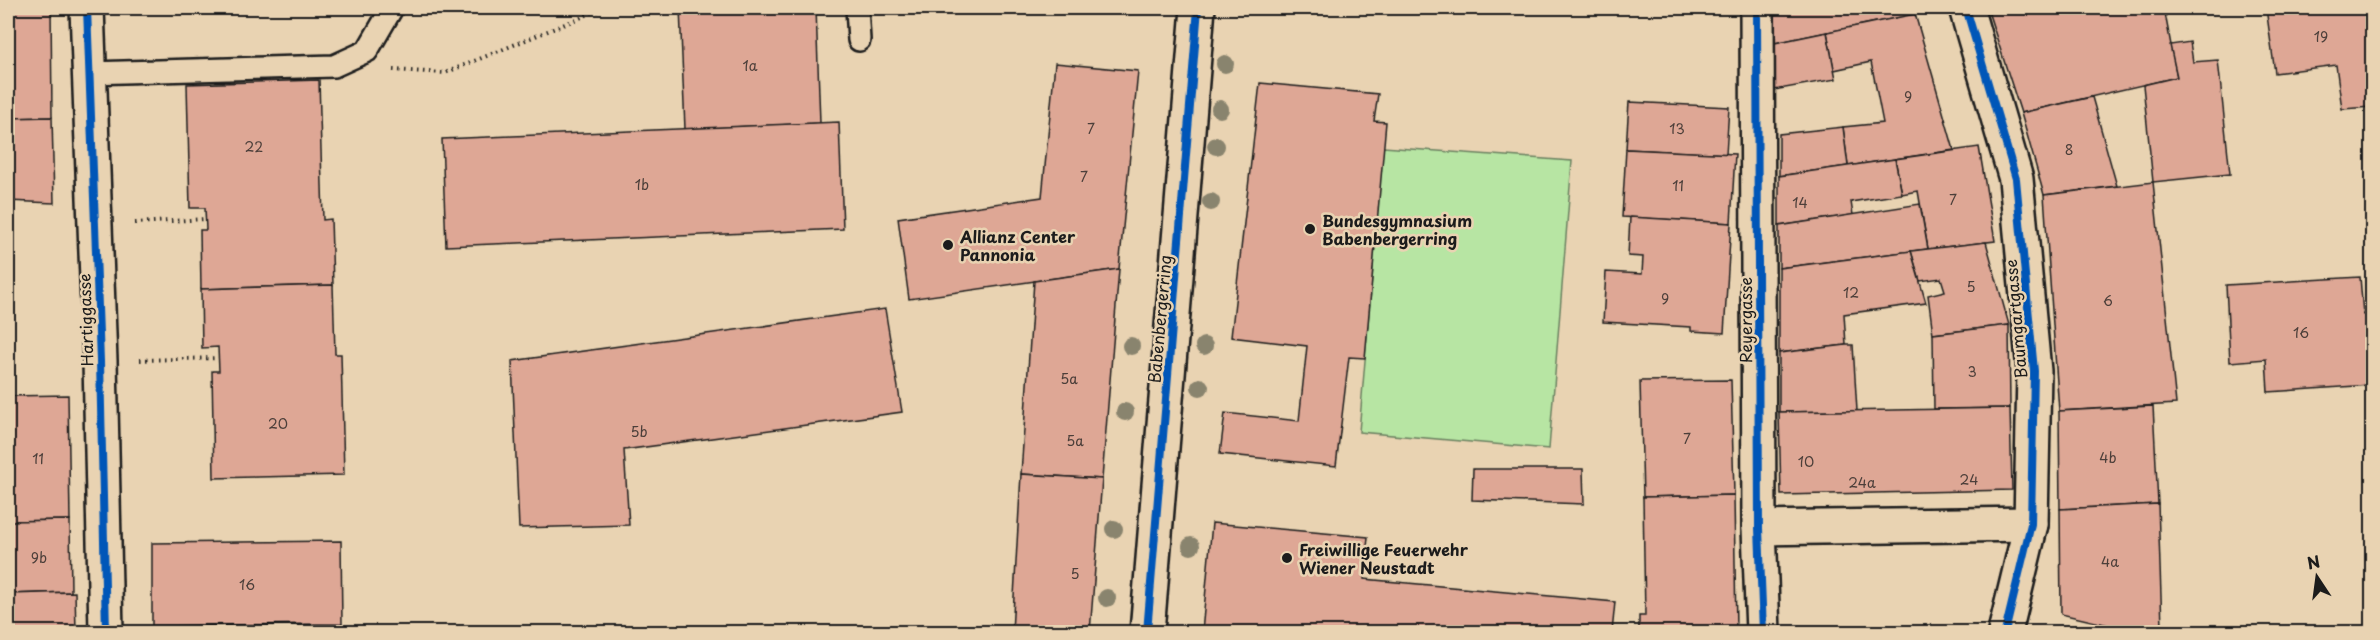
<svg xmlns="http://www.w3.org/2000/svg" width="2380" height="640" font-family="'Playpen Sans',sans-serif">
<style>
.green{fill:#b7e5a3;stroke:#6a8060;stroke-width:1.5}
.building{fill:#dea795;stroke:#1c1c1c;stroke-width:1.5}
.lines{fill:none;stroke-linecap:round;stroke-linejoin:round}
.lane-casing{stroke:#1c1c1c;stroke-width:26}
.street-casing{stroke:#1c1c1c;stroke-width:38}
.secondary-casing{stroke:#1c1c1c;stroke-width:38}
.path{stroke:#1c1c1c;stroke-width:4;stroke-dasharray:1.5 4.5;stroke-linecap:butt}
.lane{stroke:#e9d3b2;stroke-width:21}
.street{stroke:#e9d3b2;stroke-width:33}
.secondary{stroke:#e9d3b2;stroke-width:33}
.cycleway-casing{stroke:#e9d3b2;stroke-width:11}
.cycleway{stroke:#0057b8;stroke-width:8}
.tree{fill:#89846e}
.poi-dot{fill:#1c1c1c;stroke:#e9d3b2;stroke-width:2}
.labels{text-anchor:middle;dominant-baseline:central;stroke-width:5;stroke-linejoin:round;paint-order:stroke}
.number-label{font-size:14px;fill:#4c3f3a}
.poi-label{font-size:16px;font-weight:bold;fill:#1c1c1c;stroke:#e9d3b2;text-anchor:start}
.street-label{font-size:16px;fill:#1c1c1c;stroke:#e9d3b2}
</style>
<rect width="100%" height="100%" fill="#e9d3b2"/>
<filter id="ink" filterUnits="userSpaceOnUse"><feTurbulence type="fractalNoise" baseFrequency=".0167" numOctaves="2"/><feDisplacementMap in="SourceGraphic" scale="12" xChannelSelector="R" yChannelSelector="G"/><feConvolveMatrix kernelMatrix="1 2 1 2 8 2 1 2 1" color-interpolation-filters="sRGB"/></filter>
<g filter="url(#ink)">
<path class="green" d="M1383 147 1572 161 1549 449 1359 432Z"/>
<g class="building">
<path d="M11 8H51L52 117 8 118V35H11Z"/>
<path d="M680 8H816L820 123 685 129Z"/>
<path d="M1767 8H1913L1915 14 1765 45Z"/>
<path d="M1987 8H2164L2177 77 2021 113Z"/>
<path d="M2266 8H2372V107L2342 109 2336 65 2275 73Z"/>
<path d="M1915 14 1954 150 1848 166 1843 127 1883 123 1871 62 1834 70 1827 32Z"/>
<path d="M1827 32 1836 79 1763 92 1765 45Z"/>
<path d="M2190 42 2193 62 2218 60 2230 174 2153 182 2143 85 2177 77 2170 45Z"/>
<path d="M1055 63 1138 71 1119 269 909 299 898 218 1042 197Z"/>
<path d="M319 80 323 220 331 219 333 285 201 289 200 230H206L205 208H190L187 84Z"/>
<path d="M1260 83 1378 94 1374 121 1386 122 1365 358 1349 357 1336 466 1220 454 1225 413 1299 421 1307 346 1231 337Z"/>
<path d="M2092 97 2117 186 2044 195 2021 113Z"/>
<path d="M1629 102 1729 107 1726 154 1626 149Z"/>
<path d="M52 117 54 203 8 201V118Z"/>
<path d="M839 122 843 229 446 246 442 139Z"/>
<path d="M1843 127 1848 166 1779 176V134Z"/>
<path d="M1979 147 1995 241 1928 249 1918 191 1902 194 1895 159Z"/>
<path d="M1626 149 1735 154 1731 223 1622 217Z"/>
<path d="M1895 159 1902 194 1851 202 1853 215 1779 226V176Z"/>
<path d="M2153 182 2176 404 2059 411 2044 195Z"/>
<path d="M1920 204 1928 249 1779 268V226Z"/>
<path d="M1630 217 1731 223 1724 333 1691 331V327L1603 322 1606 272 1642 274 1643 257 1628 256Z"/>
<path d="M1986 242 2009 325 1933 334 1928 295 1945 291 1941 278 1920 281 1911 251Z"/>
<path d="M1911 251 1926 303 1844 314 1846 345 1779 353V268Z"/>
<path d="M1119 269 1102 479 1021 474 1034 281Z"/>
<path d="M2360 277 2363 315 2372 311V350L2367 349 2370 385 2268 392 2266 359 2230 362 2226 285Z"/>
<path d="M333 285 335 354H341L344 475 214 478 212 371H219L218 347 202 348 201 289Z"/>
<path d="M885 309 902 412 624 450 629 525 519 528 512 361Z"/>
<path d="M2009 325 2010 408 1934 409 1933 334Z"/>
<path d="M1846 345H1853L1857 411 1779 412V353Z"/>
<path d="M1731 380 1734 495 1643 497 1640 381Z"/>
<path d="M68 395 70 520 8 521V396Z"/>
<path d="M2153 406 2158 504 2060 509 2059 411Z"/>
<path d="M2010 408 2012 490 1781 495 1779 412Z"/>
<path d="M1473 469H1583L1584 504 1472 500Z"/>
<path d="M1021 474 1102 479 1090 632H1012Z"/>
<path d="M1734 495 1736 632H1639V616H1645L1643 497Z"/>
<path d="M2158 504 2162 627 2113 626 2061 614 2060 509Z"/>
<path d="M70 520 71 592 8 594V521Z"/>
<path d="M1212 523 1368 537 1364 579 1615 602 1612 632H1202Z"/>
<path d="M341 541 342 624 152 626V543Z"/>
<path d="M75 592 76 632H8V594Z"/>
</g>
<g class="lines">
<g class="lane-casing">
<g id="lane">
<path d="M857 8 859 40"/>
<path d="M89 73 334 66 367 51 392 8"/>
</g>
</g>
<g class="street-casing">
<g id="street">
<path d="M87 8 100 361 106 632"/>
<path d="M1757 8 1759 528 1763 632"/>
<path d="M1966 8 2016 179 2034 371 2031 524 2005 632"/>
<path d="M1759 528 2031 524"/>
</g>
</g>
<g class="secondary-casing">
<path id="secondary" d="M1147 632 1198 8"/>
</g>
<g class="path">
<path d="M393 70 445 73 604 8"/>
<path d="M135 223 206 219"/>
<path d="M140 360 219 358"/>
</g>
<use href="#lane" class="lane"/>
<use href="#street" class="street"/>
<use href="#secondary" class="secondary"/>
<g class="cycleway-casing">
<g id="cycleway">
<path d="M87 8 100 361 106 632"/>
<path d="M1757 8 1759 528 1763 632"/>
<path d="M1966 8 2016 179 2034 371 2031 524 2005 632"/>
<path d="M1147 632 1198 8"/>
</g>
</g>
<use href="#cycleway" class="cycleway"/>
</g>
<g class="tree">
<circle cx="1225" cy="64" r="9"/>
<circle cx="1220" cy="109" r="9"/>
<circle cx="1216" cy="146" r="9"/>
<circle cx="1211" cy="202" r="9"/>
<circle cx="1131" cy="346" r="9"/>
<circle cx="1204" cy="346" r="9"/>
<circle cx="1200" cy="387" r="9"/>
<circle cx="1125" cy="412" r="9"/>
<circle cx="1114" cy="529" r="9"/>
<circle cx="1191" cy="546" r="9"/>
<circle cx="1107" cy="598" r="9"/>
</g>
</g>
<g class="poi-dot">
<circle cx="1310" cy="229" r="6"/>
<circle cx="948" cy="245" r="6"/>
<circle cx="1287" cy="558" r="6"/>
</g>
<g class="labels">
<g class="number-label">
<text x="2321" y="36">19</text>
<text x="750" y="65">1a</text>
<text x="1908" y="96">9</text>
<text x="1091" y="128">7</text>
<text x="1677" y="128">13</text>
<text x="254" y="146">22</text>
<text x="2069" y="149">8</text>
<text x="1084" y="176">7</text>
<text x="642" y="184">1b</text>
<text x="1678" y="185">11</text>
<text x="1953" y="199">7</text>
<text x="1800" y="202">14</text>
<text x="1971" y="286">5</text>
<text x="1851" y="292">12</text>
<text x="1665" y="298">9</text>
<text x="2108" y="300">6</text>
<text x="2301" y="332">16</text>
<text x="1972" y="371">3</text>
<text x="1069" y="378">5a</text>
<text x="278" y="423">20</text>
<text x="639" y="431">5b</text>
<text x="1687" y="438">7</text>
<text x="1075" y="440">5a</text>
<text x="2108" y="457">4b</text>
<text x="38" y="458">11</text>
<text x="1806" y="461">10</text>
<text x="1969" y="479">24</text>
<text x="1862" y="482">24a</text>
<text x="39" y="557">9b</text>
<text x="2110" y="561">4a</text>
<text x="1075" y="573">5</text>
<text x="247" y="584">16</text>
</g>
<g class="poi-label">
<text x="1322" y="220">Bundesgymnasium<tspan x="1322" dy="18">Babenbergerring</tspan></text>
<text x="960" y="236">Allianz Center<tspan x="960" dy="18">Pannonia</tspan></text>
<text x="1299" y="549">Freiwillige Feuerwehr<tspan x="1299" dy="18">Wiener Neustadt</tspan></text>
</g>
<g class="street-label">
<text transform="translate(1159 319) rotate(-85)">Babenbergerring</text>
<text transform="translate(2015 319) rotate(-95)">Baumgartgasse</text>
<text transform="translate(85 320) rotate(-92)">Hartiggasse</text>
<text transform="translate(1745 320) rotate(-90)">Reyergasse</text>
</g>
</g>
<rect width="2380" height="640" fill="none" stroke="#e9d3b2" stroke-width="30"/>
<rect x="15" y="15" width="2350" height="610" fill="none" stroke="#1c1c1c" stroke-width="2" filter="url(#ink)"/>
<g transform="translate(2317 577) rotate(347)" stroke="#e9d3b2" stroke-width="4.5" paint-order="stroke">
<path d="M0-4.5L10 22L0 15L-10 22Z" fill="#1c1c1c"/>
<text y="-9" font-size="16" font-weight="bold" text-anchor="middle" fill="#1c1c1c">N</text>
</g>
</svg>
